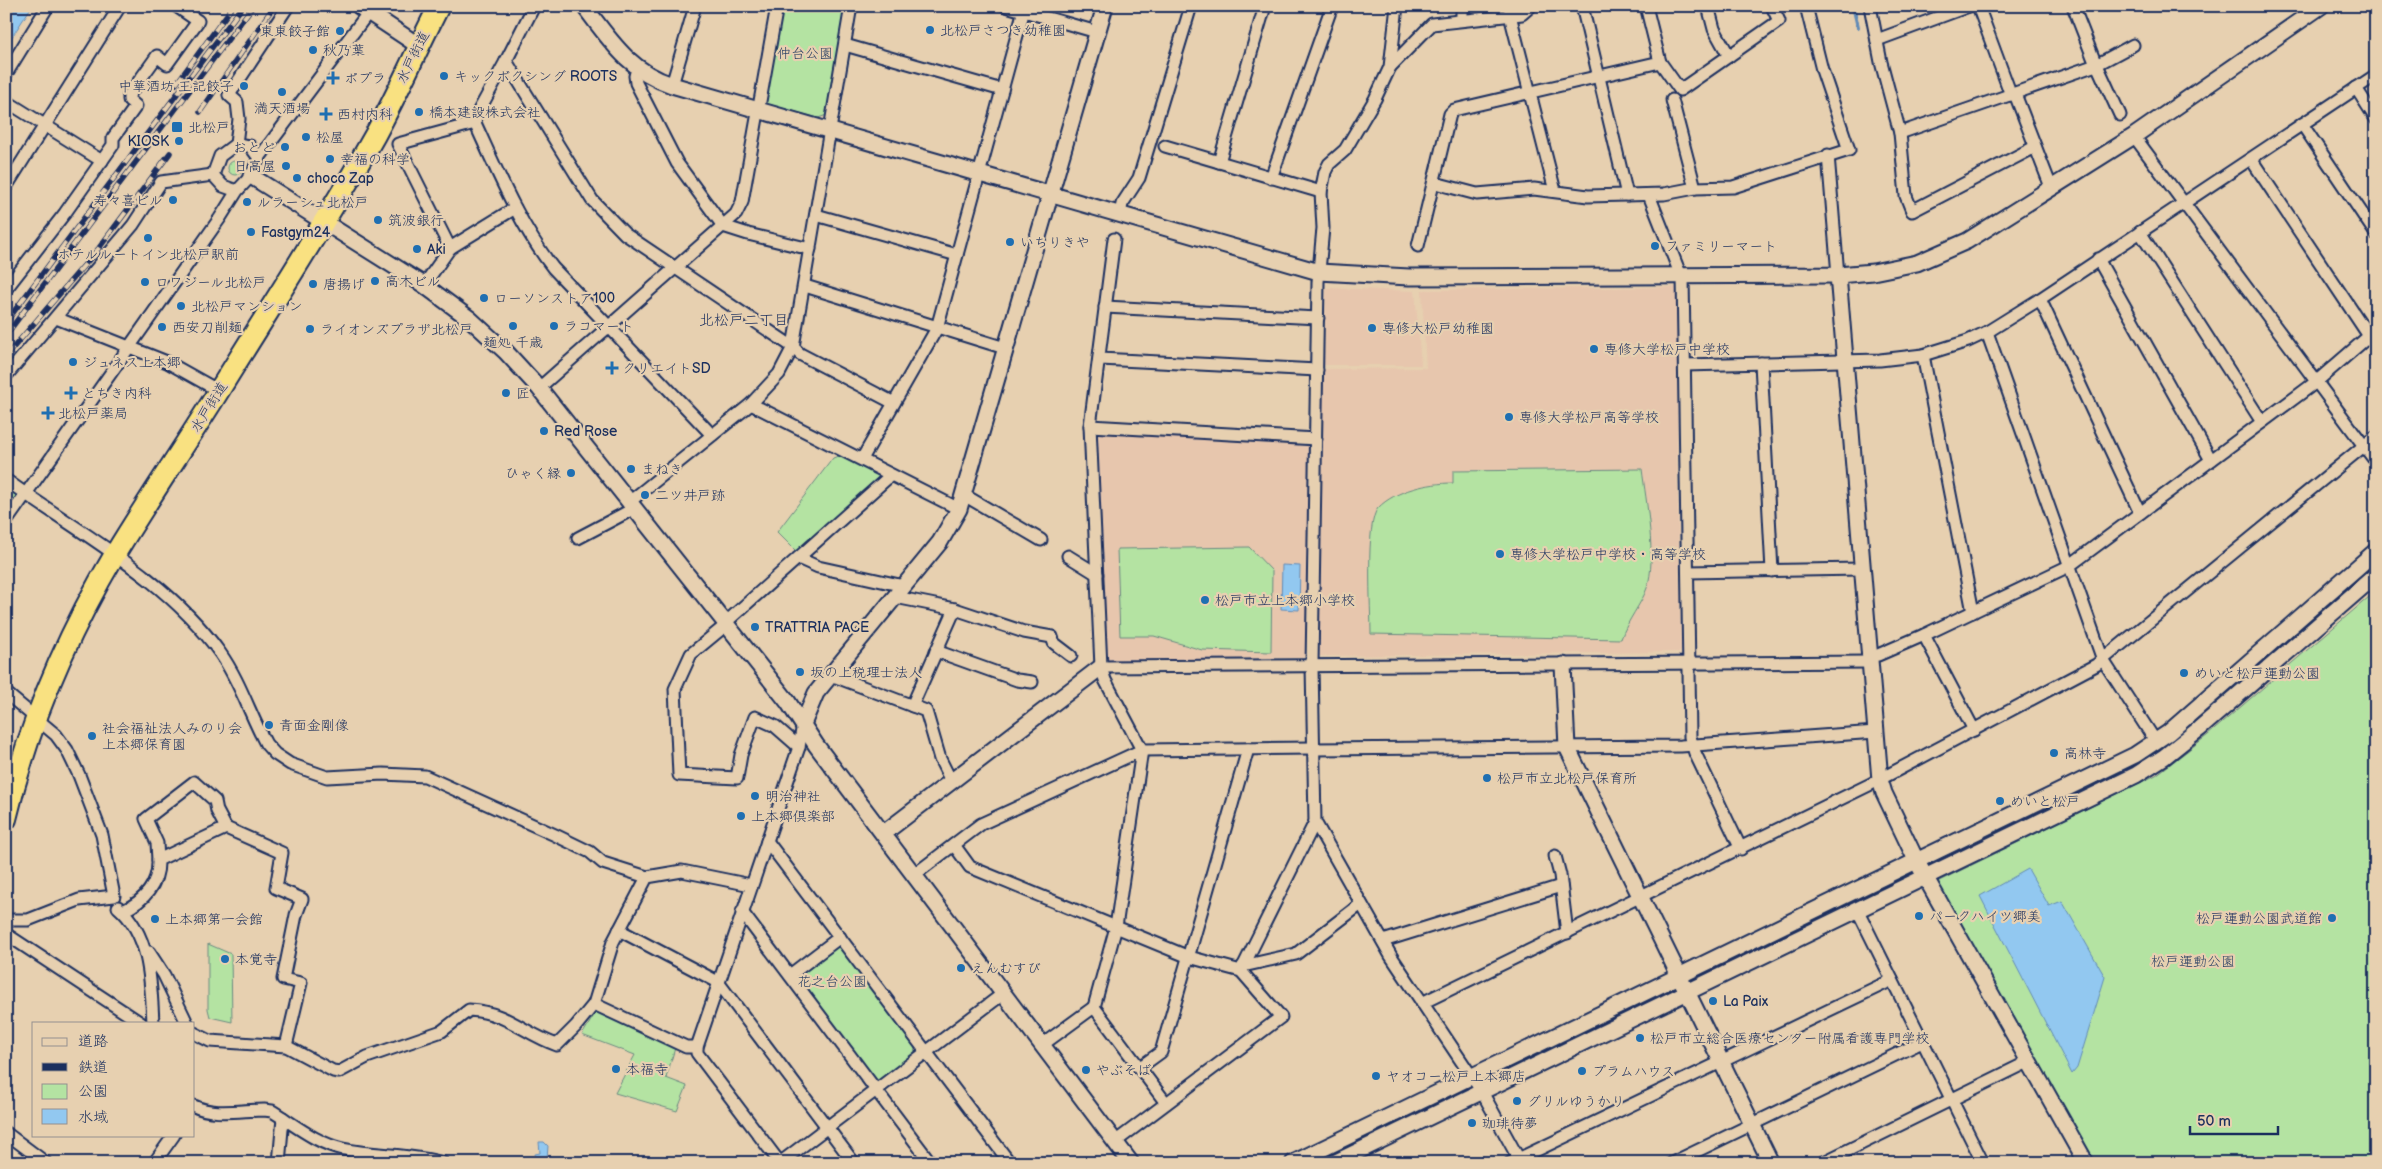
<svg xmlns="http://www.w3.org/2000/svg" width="2382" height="1169" font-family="'Balsamiq Sans','Klee One',sans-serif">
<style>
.built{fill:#e7c6ad}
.green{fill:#b4e3a2;stroke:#688980}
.water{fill:#92c8f0;stroke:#628bb6}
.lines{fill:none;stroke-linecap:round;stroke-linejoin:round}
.stream{stroke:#628bb6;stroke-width:4}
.minor-casing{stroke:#1b2f5e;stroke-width:15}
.tertiary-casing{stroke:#1b2f5e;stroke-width:19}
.trunk-casing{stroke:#1b2f5e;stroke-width:24}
.minor{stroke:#e7d0b0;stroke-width:11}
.tertiary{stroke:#e7d0b0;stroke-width:15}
.trunk{stroke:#f9e181;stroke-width:20}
.rail-casing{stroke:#1b2f5e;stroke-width:5.5}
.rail{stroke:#e7d0b0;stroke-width:4;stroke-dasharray:11;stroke-linecap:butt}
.poi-dot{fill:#1f6fb2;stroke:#e7d0b0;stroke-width:2}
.labels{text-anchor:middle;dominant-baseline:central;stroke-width:4.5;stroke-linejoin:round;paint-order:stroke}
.poi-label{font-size:14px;fill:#1b2f5e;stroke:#e7d0b0;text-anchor:start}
.park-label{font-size:14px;fill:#2a4165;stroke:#e7d0b0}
.street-label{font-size:14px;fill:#1b2f5e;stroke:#e7d0b0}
.neighbourhood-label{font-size:15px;fill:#1b2f5e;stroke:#e7d0b0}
</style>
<rect width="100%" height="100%" fill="#e7d0b0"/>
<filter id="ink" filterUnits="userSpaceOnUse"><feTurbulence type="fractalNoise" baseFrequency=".02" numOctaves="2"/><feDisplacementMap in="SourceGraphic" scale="10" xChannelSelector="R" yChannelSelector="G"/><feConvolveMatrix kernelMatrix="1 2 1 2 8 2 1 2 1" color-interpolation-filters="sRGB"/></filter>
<g filter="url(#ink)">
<g class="built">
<path d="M1678 287 1677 456 1681 652 1319 656 1321 369 1426 368 1422 290Z"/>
<path d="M1326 288 1415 291 1421 365H1324Z"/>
<path d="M1099 432 1306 444 1309 447 1306 654 1302 658 1108 660 1105 655 1096 436Z"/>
</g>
<g class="green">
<path d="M780 6H845L827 115 818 118 768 104 765 99Z"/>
<circle cx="235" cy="168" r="7"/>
<path d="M844 454 879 471V479L798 553 777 532 833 458Z"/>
<path d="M1642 469C1646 501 1657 558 1647 588 1642 603 1627 621 1621 639L1371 634C1371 611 1365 522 1378 508 1395 490 1429 483 1453 483V471Z"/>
<path d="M6 483 21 494 6 516Z"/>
<path d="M1249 547 1272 571 1271 652 1202 650 1154 636H1120L1117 549Z"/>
<path d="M2376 591V1163H2096L1937 882 2156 775 2208 735Z"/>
<path d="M208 944 231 954 232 1022 210 1017 208 1009Z"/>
<path d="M831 946 840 947 915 1048 914 1054 879 1081 873 1079 797 979V973Z"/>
<path d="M596 1012 675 1048 666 1078 687 1086 677 1111 615 1093 635 1055 582 1035Z"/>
</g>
<g class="water">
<path d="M6 6H32L6 46Z"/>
<path d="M1282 565 1300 566 1299 610 1281 609Z"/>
<path d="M2028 869 2049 906 2062 901 2105 977 2077 1068 2072 1074 1980 896Z"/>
<path d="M539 1142H544L548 1146 547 1159 544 1163H535V1154L540 1153Z"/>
</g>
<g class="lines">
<path class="stream" d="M1853 6 1858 27"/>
<g class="minor-casing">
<g id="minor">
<path d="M534 6 506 61 592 200 625 234 793 347 800 354 894 403"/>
<path d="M1006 6 1097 32"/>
<path d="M1397 6 1390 67 1375 99 1345 150 1329 164 1325 172 1321 192 1323 228 1318 282 1312 666 1315 822 1391 956 1482 1092 1521 1163"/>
<path d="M1510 6V15L1555 191"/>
<path d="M1582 6 1627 195"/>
<path d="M1708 6 1714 29 1729 56"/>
<path d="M1870 6 1881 62 1900 133 1906 196 1912 211 2035 147"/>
<path d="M1978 6 2011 95"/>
<path d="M2073 6 2096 65"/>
<path d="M1462 20V6"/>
<path d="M1877 40 1969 6"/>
<path d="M845 45 1002 90"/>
<path d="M506 61 476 116 475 123C498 173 519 224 553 268L712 435"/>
<path d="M1660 62 1680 90 1779 21 1772 6"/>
<path d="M2097 65 2120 115"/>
<path d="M1390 67 1432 24 1522 14 1531 6"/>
<path d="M637 68 635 76 636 83 677 163 723 226 748 234 810 249"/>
<path d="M6 74 48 6"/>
<path d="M672 85 695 6"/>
<path d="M2356 88 2376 119"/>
<path d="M2015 94 2051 187"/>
<path d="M1672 100 1695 188"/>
<path d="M6 101 102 161"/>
<path d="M475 123 398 144 450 248 515 208"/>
<path d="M2302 124 2376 234"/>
<path d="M1900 133 2096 65 2133 45"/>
<path d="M2134 136 2376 462"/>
<path d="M236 144 239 119 237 102 229 95 288 6"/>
<path d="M1165 146 1321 192"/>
<path d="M1828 155 1838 275"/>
<path d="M259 158 368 13"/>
<path d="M2251 159 2369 336"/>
<path d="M1219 162 1265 6"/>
<path d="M1271 178 1332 6"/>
<path d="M1435 183 1477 194 1534 189 1588 196 1664 194 1695 188 1733 187 1849 150 1822 70 1806 6"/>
<path d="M6 187 120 6"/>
<path d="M1649 195 1681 276"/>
<path d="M1120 214 1122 204 1139 178 1191 6"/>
<path d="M816 215 957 255"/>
<path d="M2140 232 2262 422"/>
<path d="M1114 239 1090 426 1101 667 1105 680 1142 750 1116 927 1094 1007 1166 1103"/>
<path d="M1418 246 1450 114 1454 110 1660 62 1646 6"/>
<path d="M2098 259 2211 460"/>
<path d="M1683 276 1690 737 1695 753 1741 849"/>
<path d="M424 285 450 248"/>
<path d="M805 286 1005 348"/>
<path d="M6 289 65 213 113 145V138L136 106 129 100V95L157 56 167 64 198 21 176 6"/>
<path d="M2040 299 2140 513"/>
<path d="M1105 307 1318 318"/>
<path d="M56 318 167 362 219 391"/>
<path d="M1987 332 2103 660 2156 742"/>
<path d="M1923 355 1973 612"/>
<path d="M1100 359 1317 370"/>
<path d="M1761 363 1772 571"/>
<path d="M1685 365 1880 360 1923 355 1968 341 1987 332 2040 299 2376 75"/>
<path d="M6 376 133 225 161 182 213 175"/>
<path d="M539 388 736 214 742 202 777 6"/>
<path d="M751 404 959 509"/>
<path d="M1090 426 1316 439"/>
<path d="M862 459 937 328 1025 6"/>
<path d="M6 480C79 533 167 578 220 653 240 681 250 715 266 744L275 754 290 764 327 777 383 774 425 776 555 835 590 852 603 863 647 877"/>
<path d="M964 495 1041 540"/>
<path d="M628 503 751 404 779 374 793 347 851 6"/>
<path d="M6 522 220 218 237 191 251 176 259 158 250 146 236 144 220 156 213 175 223 186 237 191"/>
<path d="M578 538 633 509"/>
<path d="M1068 556 1097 574"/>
<path d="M798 558 818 567 904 586"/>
<path d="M1688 572 1861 569"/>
<path d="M895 597 955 609 1024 632 1052 637 1054 643 1071 656"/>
<path d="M724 624 891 475"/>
<path d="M726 625 691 654 675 689 679 775 737 778 741 755 755 717 775 726 799 747"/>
<path d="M1924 635 1974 730"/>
<path d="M936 651 1017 680 1032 682"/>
<path d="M1869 656 1878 655 1924 635 2069 566 2316 382 2376 330"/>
<path d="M1101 667 1869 662"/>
<path d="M831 675 926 711 940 759 951 781"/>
<path d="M6 693 56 735 67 750 79 775 102 835 114 896 79 900 28 920H6"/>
<path d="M912 706 955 609"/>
<path d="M1313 749 1681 746 1876 732"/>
<path d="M767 841 1010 1163"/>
<path d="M954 845 970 867 1189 957 1241 971 1281 1017 1115 1142"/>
<path d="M1555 856 1560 875 1567 933"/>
<path d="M158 860 157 843 146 819 194 782 215 801 217 811 226 828"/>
<path d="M914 875 981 824 1142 750 1313 748"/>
<path d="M118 907C151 935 151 984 153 1023"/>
<path d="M123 911C144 901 159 884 158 860L226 828 282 853 276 888 302 899 296 915 283 979 301 983 286 1046"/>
<path d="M1858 911 1983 1163"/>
<path d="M742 912 931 1163"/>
<path d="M619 930 718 982 854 1163"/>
<path d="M6 934 141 1023"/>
<path d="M1383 941 1561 886"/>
<path d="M149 952 164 975 187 1023"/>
<path d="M1243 966 1296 954 1361 904"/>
<path d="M1241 971 1315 822"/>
<path d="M790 975 840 937"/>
<path d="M1422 1003 1871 784 2096 665 2376 436"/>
<path d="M594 1004 686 1047H697"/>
<path d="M194 1033 210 1041 286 1046 333 1071 339 1072 367 1057 442 1031 469 1010C507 1012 523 1033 557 1045L576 1026 594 1004 613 942 647 877 682 871 751 885"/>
<path d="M1042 1045 1094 1007"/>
<path d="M1139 1068 1161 1052 1248 749"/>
<path d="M194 1106C213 1116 242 1110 264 1110L272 1111C295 1125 316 1143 343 1149 376 1156 410 1154 443 1163"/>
<path d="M6 1133 46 1163"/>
<path d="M154 1163 174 1135"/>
<path d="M279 1163 283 1118"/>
<path d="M780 1163 697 1053V1047L799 747 803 724"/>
<path d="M780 1163 1004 993"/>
<path d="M1510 1163 1892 980"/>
<path d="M1672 1163 1922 1042"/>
<path d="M1822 1163 2030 1061"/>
</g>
</g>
<g class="tertiary-casing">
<g id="tertiary">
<path d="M359 6 419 46"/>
<path d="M584 6C610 40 629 71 672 85L1319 272 1409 277 1838 275 1873 272 1917 263 1967 241 2134 136 2321 6"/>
<path d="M251 176 424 285 470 319 506 352 539 388 788 702 816 745 1131 1163"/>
<path d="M1838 275 1880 780 1884 793 1917 862 2086 1163"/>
<path d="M1563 665 1567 747 1771 1163"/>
<path d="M803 724 816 693 940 542 959 509 1105 6"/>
<path d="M884 833 1101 667"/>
<path d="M1293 1163 2135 755 2168 733 2376 551"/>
<path d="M1334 1163 2136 775 2164 757 2199 729 2376 575"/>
</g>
</g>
<g class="trunk-casing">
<path id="trunk" d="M6 819C28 725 66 637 115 554 149 498 186 444 220 389 272 305 326 222 375 135 398 93 417 49 439 6"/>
</g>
<use href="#minor" class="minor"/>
<use href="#tertiary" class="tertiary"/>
<use href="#trunk" class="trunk"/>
<g class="rail-casing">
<g id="rail">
<path d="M176 84 233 6"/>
<path d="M200 112 274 6"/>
<path d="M6 322 243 6"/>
<path d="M6 335 253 6"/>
<path d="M6 356 99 248 170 153"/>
</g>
</g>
<use href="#rail" class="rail"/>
</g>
</g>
<g class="poi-dot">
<circle cx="930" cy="30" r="5"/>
<circle cx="340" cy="31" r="5"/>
<circle cx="313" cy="50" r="5"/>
<circle cx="444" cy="76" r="5"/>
<path d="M330.5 70.5h5v5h5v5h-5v5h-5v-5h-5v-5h5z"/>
<circle cx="244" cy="86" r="5"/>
<circle cx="282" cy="92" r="5"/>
<circle cx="419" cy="112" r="5"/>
<path d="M323.5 106.5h5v5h5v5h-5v5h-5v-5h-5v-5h5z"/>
<rect x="171" y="121" width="12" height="12" rx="2.5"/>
<circle cx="306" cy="137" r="5"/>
<circle cx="179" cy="141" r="5"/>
<circle cx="285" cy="147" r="5"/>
<circle cx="330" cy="159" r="5"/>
<circle cx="286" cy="166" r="5"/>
<circle cx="297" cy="178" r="5"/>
<circle cx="173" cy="200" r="5"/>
<circle cx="247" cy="202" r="5"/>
<circle cx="378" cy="220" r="5"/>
<circle cx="251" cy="232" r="5"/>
<circle cx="148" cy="238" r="5"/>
<circle cx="1010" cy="242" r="5"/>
<circle cx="1655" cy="246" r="5"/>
<circle cx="417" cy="249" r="5"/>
<circle cx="375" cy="281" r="5"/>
<circle cx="145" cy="282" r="5"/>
<circle cx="313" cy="284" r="5"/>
<circle cx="484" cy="298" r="5"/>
<circle cx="181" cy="306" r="5"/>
<circle cx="513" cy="326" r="5"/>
<circle cx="554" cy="326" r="5"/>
<circle cx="162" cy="327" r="5"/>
<circle cx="1372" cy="328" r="5"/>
<circle cx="310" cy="329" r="5"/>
<circle cx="1594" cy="349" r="5"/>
<circle cx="73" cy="362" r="5"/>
<path d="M609.5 360.5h5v5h5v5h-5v5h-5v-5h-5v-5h5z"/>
<path d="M68.5 385.5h5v5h5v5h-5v5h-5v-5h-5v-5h5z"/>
<circle cx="506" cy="393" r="5"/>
<path d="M45.5 405.5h5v5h5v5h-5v5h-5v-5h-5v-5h5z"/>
<circle cx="1509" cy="417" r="5"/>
<circle cx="544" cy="431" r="5"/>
<circle cx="631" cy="469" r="5"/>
<circle cx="571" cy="473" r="5"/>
<circle cx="645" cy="495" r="5"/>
<circle cx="1500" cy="554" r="5"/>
<circle cx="1205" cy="600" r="5"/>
<circle cx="755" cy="627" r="5"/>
<circle cx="800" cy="672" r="5"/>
<circle cx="2184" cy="673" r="5"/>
<circle cx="269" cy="725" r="5"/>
<circle cx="92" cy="736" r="5"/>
<circle cx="2054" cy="753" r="5"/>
<circle cx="1487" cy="778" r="5"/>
<circle cx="755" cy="796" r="5"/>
<circle cx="2000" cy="801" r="5"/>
<circle cx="741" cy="816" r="5"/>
<circle cx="1919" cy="916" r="5"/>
<circle cx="2332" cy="918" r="5"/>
<circle cx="155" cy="919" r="5"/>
<circle cx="225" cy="959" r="5"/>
<circle cx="961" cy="968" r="5"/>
<circle cx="1713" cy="1001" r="5"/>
<circle cx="1640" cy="1038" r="5"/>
<circle cx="616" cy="1069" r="5"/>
<circle cx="1086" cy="1070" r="5"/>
<circle cx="1582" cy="1071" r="5"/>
<circle cx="1376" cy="1076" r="5"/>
<circle cx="1517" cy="1101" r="5"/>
<circle cx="1472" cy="1123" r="5"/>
</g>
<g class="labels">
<g class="poi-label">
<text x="940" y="30">北松戸さつき幼稚園</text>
<text x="330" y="31" text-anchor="end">東東餃子館</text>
<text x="323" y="50">秋乃葉</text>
<text x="454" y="76">キックボクシング ROOTS</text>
<text x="344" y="78">ポプラ</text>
<text x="234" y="86" text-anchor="end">中華酒坊 王記餃子</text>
<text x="282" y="108" text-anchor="middle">満天酒場</text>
<text x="429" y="112">橋本建設株式会社</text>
<text x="337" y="114">西村内科</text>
<text x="188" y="127">北松戸</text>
<text x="316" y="137">松屋</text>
<text x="169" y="141" text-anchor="end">KIOSK</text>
<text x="275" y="147" text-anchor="end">おとど</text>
<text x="340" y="159">幸福の科学</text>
<text x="276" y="166" text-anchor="end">日高屋</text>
<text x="307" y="178">choco Zap</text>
<text x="163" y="200" text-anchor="end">寿々喜ビル</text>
<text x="257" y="202">ルラーシュ北松戸</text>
<text x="388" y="220">筑波銀行</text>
<text x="261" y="232">Fastgym24</text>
<text x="1020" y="242">いちりきや</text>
<text x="1665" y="246">ファミリーマート</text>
<text x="427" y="249">Aki</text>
<text x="148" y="254" text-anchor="middle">ホテルルートイン北松戸駅前</text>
<text x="385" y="281">高木ビル</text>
<text x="155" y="282">ロワジール北松戸</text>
<text x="323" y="284">唐揚げ</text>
<text x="494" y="298">ローソンストア100</text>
<text x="191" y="306">北松戸マンション</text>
<text x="564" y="326">ラコマート</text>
<text x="172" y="327">西安刀削麺</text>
<text x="1382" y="328">専修大松戸幼稚園</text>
<text x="320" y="329">ライオンズプラザ北松戸</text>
<text x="513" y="342" text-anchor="middle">麺処 千歳</text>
<text x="1604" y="349">専修大学松戸中学校</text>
<text x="83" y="362">ジュネス上本郷</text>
<text x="622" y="368">クリエイトSD</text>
<text x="82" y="393">とちき内科</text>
<text x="516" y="393">匠</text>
<text x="58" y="413">北松戸薬局</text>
<text x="1519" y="417">専修大学松戸高等学校</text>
<text x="554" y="431">Red Rose</text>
<text x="641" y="469">まねき</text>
<text x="561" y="473" text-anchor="end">ひゃく縁</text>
<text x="655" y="495">二ツ井戸跡</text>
<text x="1510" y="554">専修大学松戸中学校・高等学校</text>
<text x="1215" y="600">松戸市立上本郷小学校</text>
<text x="765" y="627">TRATTRIA PACE</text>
<text x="810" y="672">坂の上税理士法人</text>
<text x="2194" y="673">めいと松戸運動公園</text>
<text x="279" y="725">青面金剛像</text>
<text x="102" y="728">社会福祉法人みのり会<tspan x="102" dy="16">上本郷保育園</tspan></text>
<text x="2064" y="753">高林寺</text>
<text x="1497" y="778">松戸市立北松戸保育所</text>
<text x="765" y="796">明治神社</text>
<text x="2010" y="801">めいと松戸</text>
<text x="751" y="816">上本郷倶楽部</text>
<text x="1929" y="916">パークハイツ郷美</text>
<text x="2322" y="918" text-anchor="end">松戸運動公園武道館</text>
<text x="165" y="919">上本郷第一会館</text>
<text x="235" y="959">本覚寺</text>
<text x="971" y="968">えんむすび</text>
<text x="1723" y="1001">La Paix</text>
<text x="1650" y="1038">松戸市立総合医療センター附属看護専門学校</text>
<text x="626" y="1069">本福寺</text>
<text x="1096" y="1070">やぶそば</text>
<text x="1592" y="1071">プラムハウス</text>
<text x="1386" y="1076">ヤオコー松戸上本郷店</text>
<text x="1527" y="1101">グリルゆうかり</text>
<text x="1482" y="1123">珈琲待夢</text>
</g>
<g class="park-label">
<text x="805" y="53">仲台公園</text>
<text x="2193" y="961">松戸運動公園</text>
<text x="832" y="981">花之台公園</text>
</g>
<g class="street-label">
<text transform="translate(413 57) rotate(-64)">水戸街道</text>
<text transform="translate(209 407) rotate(-58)">水戸街道</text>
</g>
<g class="neighbourhood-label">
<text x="744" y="320">北松戸二丁目</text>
</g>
</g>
<rect width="2382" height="1169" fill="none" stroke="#e7d0b0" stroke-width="25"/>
<rect x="12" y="12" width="2357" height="1144" fill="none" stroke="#1b2f5e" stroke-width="2" filter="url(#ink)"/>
<rect x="32" y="1022" width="162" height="115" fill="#e7d0b0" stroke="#95908f"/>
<rect x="42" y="1038" width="25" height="8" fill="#e7d0b0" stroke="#95908f"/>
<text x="78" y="1046" font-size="15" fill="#1b2f5e">道路</text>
<rect x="42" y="1063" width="25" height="8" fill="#1b2f5e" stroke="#95908f"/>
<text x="78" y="1072" font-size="15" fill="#1b2f5e">鉄道</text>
<rect x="42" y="1084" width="25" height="15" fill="#b4e3a2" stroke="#95908f"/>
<text x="78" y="1096" font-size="15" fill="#1b2f5e">公園</text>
<rect x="42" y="1109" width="25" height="15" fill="#92c8f0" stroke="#95908f"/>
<text x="78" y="1122" font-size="15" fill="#1b2f5e">水域</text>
<path d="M2190 1126v8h88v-8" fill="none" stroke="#1b2f5e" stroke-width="2.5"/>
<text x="2197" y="1126" font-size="15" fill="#1b2f5e" stroke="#e7d0b0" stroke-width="4" paint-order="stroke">50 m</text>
</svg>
